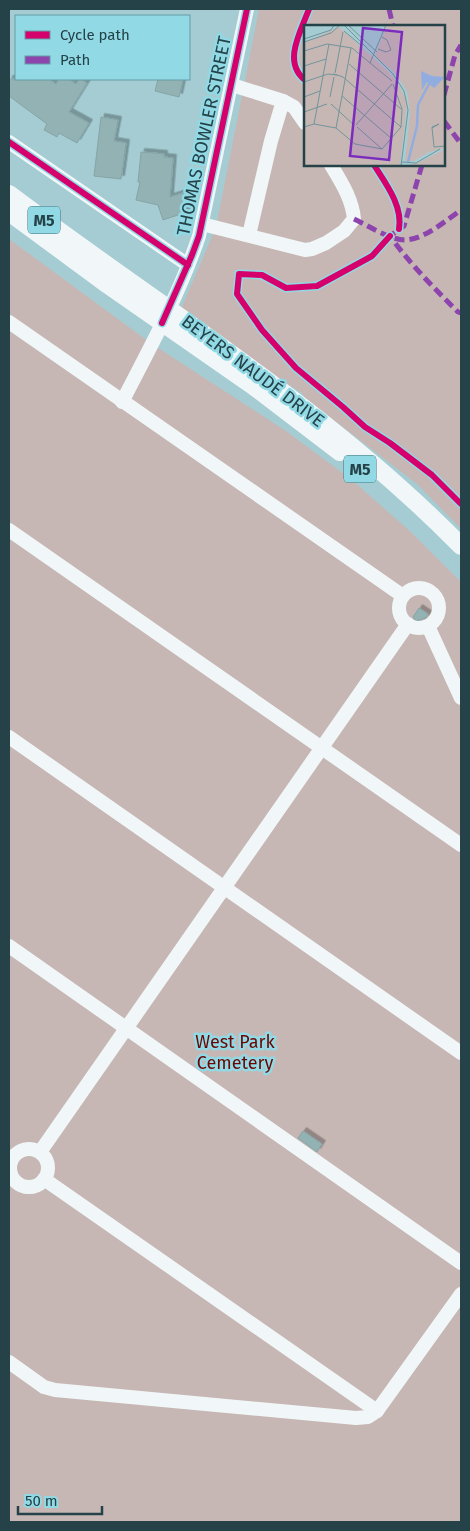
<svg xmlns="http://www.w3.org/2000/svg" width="470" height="1531" font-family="'Fira Sans',sans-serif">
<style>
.green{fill:#c7b7b4;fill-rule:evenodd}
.building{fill:#92b2b3;stroke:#85a4a7;filter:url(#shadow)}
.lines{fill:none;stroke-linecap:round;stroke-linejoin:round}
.minor{stroke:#f1f7f8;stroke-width:14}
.major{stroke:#f1f7f8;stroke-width:18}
.quiet{stroke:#8e44ad;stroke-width:5;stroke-dasharray:10 5;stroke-linecap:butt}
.cycleway-casing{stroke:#91d9e5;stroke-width:9}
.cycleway{stroke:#d6006c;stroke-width:6}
.labels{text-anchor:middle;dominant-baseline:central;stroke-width:5;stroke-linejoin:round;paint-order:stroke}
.shield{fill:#91d9e5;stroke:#456f76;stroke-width:1}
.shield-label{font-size:16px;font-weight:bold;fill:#244247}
.street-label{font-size:18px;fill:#244247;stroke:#91d9e5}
.park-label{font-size:18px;fill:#6c0502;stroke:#91d9e5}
.inset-river{fill:none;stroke:#91addf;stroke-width:2.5}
.inset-road{fill:none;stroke:#71959a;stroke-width:1}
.view{fill:#7b2cbf;fill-opacity:0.15;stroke:#7b2cbf;stroke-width:2.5}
.inset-edge{fill:none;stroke:#244247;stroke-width:2.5}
</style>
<defs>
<filter id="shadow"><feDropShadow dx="3.5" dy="-3.5" stdDeviation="0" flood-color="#0004"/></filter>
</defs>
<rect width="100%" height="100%" fill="#a4ccd2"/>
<g class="green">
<path d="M259 9H461V529L417 484 305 398 302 393 178 316 216 227ZM305 26H444V165H305Z"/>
<path d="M9 239 152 344 286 431 352 480 412 533 461 582V1522H9Z"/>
</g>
<g class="building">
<path d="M9 79H49L56 84 59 79H68L76 84 80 79 87 83 69 112 89 123 77 143 59 133 57 137 44 130 47 124 9 96Z"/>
<path d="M158 79H183L179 97 155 91Z"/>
<path d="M101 117 118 120 114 141 126 143 121 179 94 176Z"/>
<path d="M141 152 164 154V157L173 158 170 197 186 192 190 203 184 205 187 212 163 220 158 205 136 200 140 182H138Z"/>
<path d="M419 608 428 614 426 618 416 621 413 617Z"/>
<path d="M303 1131 322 1144 317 1152 298 1138Z"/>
</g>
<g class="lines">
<g class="minor">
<path d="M232 85 283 101 294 107 305 123"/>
<path d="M9 142 188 265"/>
<path d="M202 224 305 250 312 249 326 243 344 231 354 219C352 198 341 182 331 165"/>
<path d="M249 235 271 141 283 101"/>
<path d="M9 322 403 596"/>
<path d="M122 402C150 348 180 293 199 236L247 9"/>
<path d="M9 530 461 845"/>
<circle cx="419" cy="608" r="20"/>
<path d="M428 626 461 698"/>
<path d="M9 737 461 1053"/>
<path d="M9 946 461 1263"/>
<circle cx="29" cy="1168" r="19"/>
<path d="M40 1152 408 624"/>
<path d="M44 1179 377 1411"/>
<path d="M9 1362 44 1387 55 1390 356 1418 368 1417 377 1411 461 1294"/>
</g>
<g class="major">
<path d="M9 194C162 309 327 409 461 546"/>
<path d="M9 212 104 282 252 385 340 452"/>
</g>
<g class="quiet">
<path d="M389 9 393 26"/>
<path d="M444 95 455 55 461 45"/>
<path d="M444 121 461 144"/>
<path d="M422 165 404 226 390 236C410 264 434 288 458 312L461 313"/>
<path d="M354 219C367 225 390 240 405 240 425 239 445 221 461 210"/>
</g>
<g class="cycleway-casing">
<g id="cycleway">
<path d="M305 80C282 62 301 31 309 9"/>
<path d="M9 142 188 265"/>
<path d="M374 165C386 184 403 206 399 229"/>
<path d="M390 236 372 256 317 286 286 288 262 275 239 274 237 294 262 330 296 368 343 407 365 427 390 443 432 475 461 504"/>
<path d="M162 323 192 255 199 236 247 9"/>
</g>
</g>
<use href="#cycleway" class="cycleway"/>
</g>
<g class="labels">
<g class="shield">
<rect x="28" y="206.5" width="32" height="27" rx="4"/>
<rect x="344" y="455.5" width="32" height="27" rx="4"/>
</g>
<g class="shield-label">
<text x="44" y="220">M5</text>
<text x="360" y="469">M5</text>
</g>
<g class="street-label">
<text transform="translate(204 136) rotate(-78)">THOMAS BOWLER STREET</text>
<text transform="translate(253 371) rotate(37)">BEYERS NAUDÉ DRIVE</text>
</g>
<g class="park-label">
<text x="235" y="1042">West Park<tspan x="235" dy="21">Cemetery</tspan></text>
</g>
</g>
<g transform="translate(304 25)">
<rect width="141" height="141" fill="#a4ccd2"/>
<path d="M83 0H141V123L125 127 110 136H101L106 88 103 66 90 47 71 31ZM35 2 84 46 94 58 103 77 96 141H0V18ZM141 124V141H100L114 138Z" fill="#c7b7b4"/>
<path d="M117 46 128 51 141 52 130 63 123 57 118 65Z" fill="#91addf"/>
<path class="inset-river" d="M104 137 113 101 114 80 126 57"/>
<path class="inset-road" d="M40 0 89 49 100 66 104 85 97 141M44 0 73 27M40 6 58 21M0 14 27 5 30 0M0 17 27 8 36 0M74 24 82 27 87 25 83 15 78 12M0 26 23 19 48 23 88 56M66 38 82 0M45 39 97 84M0 41 22 34M31 48 39 7M33 50 39 52 97 102M0 57 24 49 33 50 29 49M38 71 88 114M0 72 16 66M26 72 30 52M27 79 50 100M0 87 23 79M10 99 25 19M52 100 88 59M0 102 10 99 32 103 51 119 78 124M53 102 78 124M32 103 47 23M128 103 135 99 128 102V103L130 121V122L142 121M78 124 97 102 98 84 89 59M98 137 112 138 136 124"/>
<path class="view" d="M59 3 98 7 85 135 46 131Z"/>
<rect width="141" height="141" class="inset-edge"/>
</g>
<rect width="470" height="1531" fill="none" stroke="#244247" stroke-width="20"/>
<rect x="15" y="15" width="175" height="65" fill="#91d9e5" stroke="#659da6"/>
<rect x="25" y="31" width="25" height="8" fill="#d6006c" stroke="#659da6"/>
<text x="60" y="40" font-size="15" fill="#244247">Cycle path</text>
<rect x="25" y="56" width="25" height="8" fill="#8e44ad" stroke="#659da6"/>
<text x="60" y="65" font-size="15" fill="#244247">Path</text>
<path d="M18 1506v8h84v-8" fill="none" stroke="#244247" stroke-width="2.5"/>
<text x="25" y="1506" font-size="15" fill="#244247" stroke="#91d9e5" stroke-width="4" paint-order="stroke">50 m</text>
</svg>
